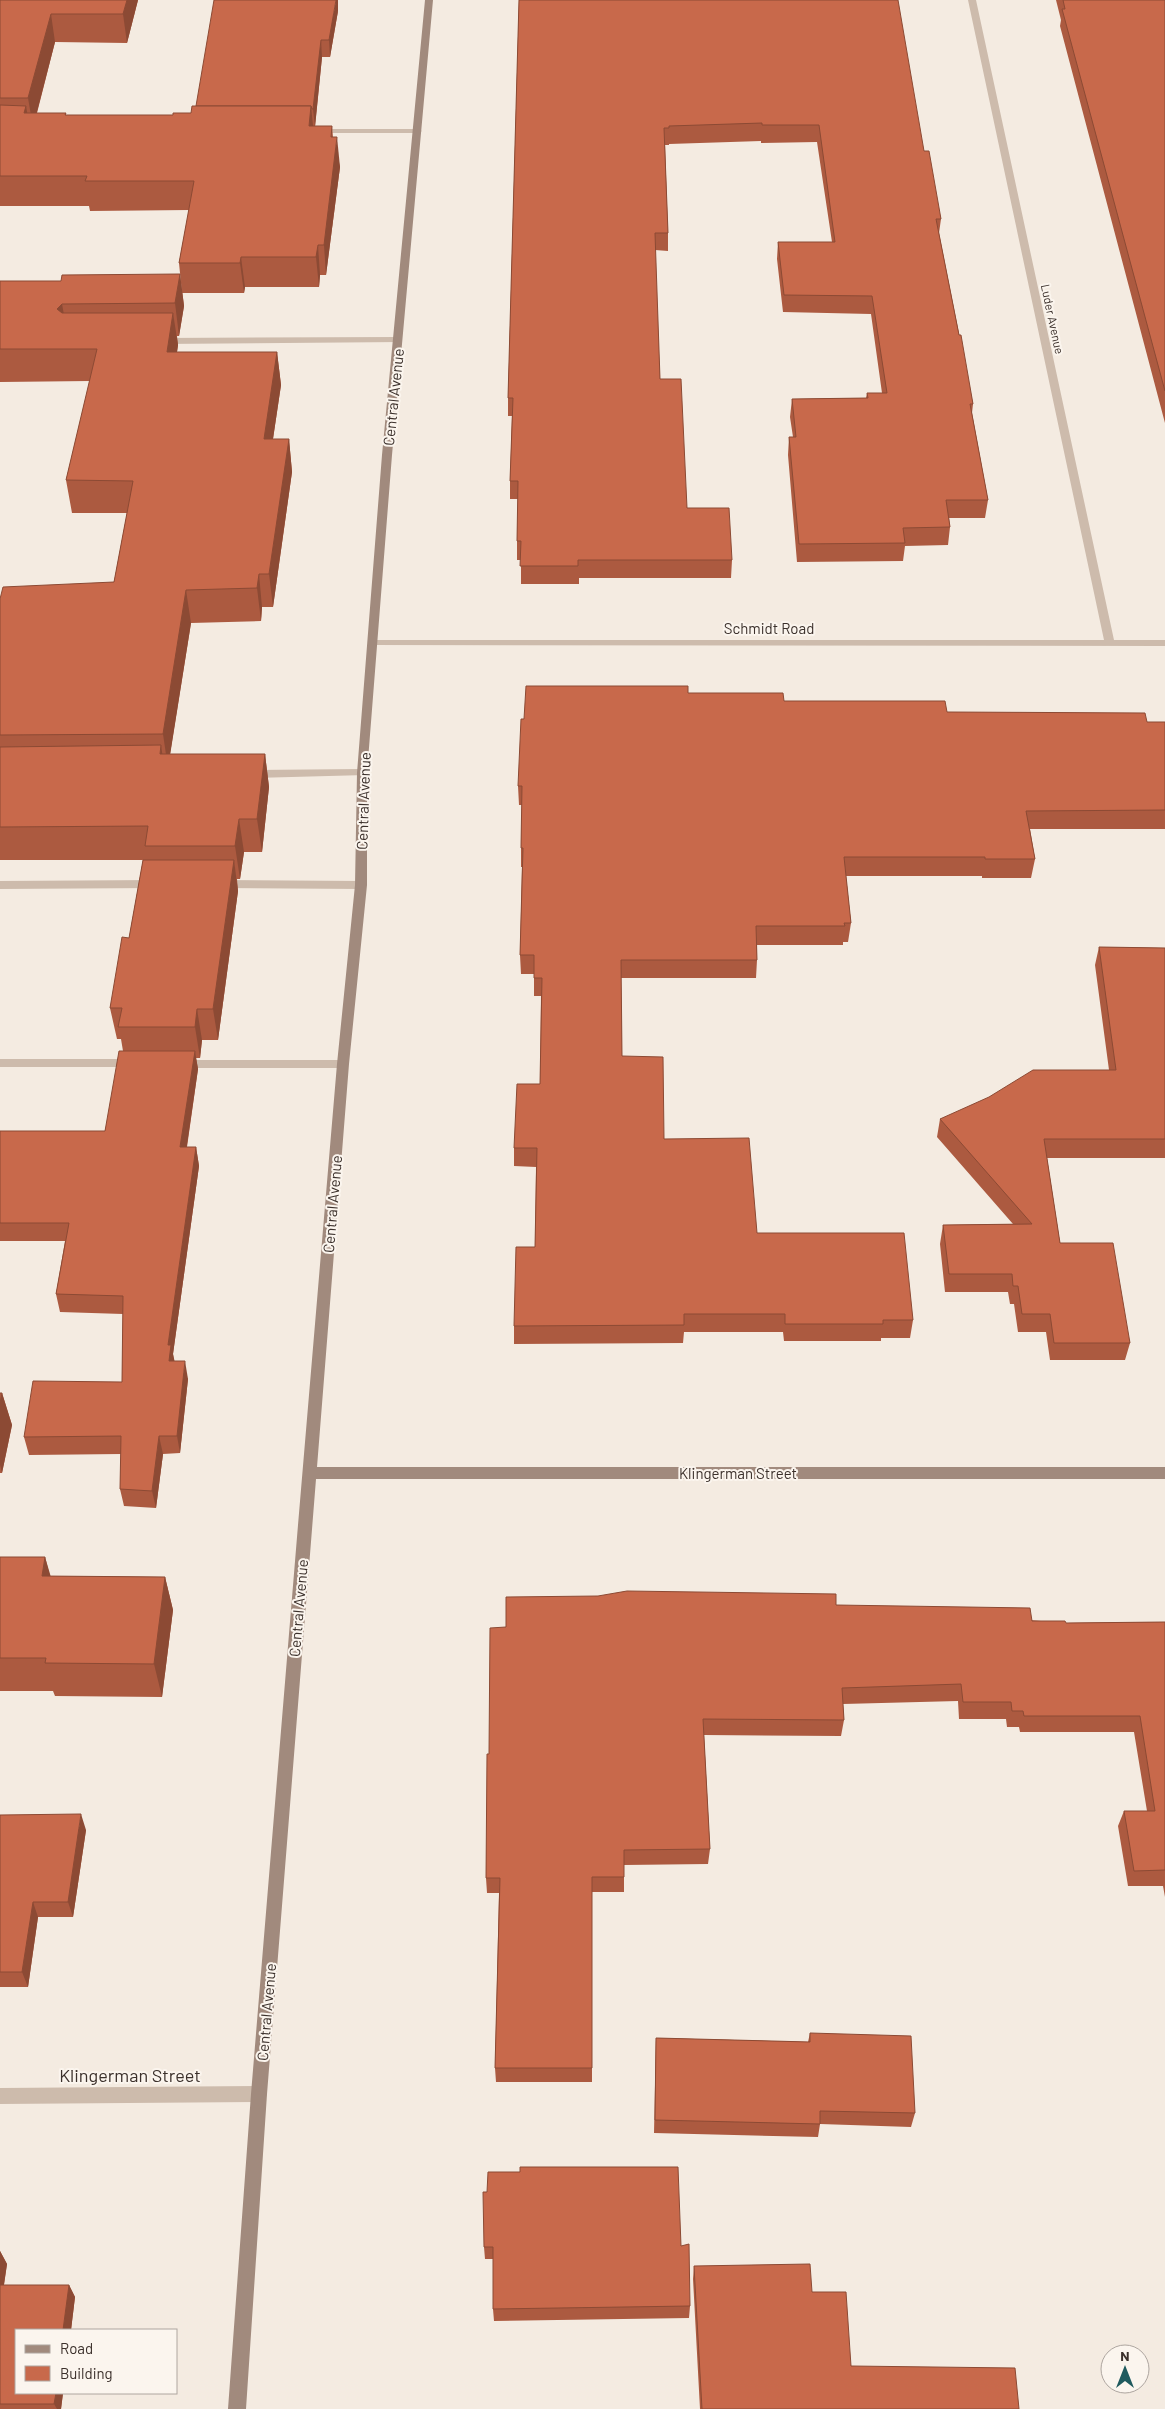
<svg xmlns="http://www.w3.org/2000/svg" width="1165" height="2409" font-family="Barlow,sans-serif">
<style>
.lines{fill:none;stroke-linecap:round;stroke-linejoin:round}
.lane{fill:#cdbbac;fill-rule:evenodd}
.street{fill:#cdbbac;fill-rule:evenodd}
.secondary{fill:#a18a7d;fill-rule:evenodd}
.wall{fill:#ac5a40}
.shaded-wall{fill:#8c4a34}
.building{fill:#c8694b;stroke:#8c4a34}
.labels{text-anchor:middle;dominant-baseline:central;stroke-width:4;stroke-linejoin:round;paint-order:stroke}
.far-street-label{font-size:12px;fill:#3b302b;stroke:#fbf5ee}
.street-label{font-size:15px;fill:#3b302b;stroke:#fbf5ee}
.near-street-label{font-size:18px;fill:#3b302b;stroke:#fbf5ee}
</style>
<rect width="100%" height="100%" fill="#f4ebe1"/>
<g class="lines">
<g class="lane">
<path d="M313 129H418L422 131 418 133H313Z"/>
<path d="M399 337 402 338V342L161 344 157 341 161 338Z"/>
<path d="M362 769 366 771 367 773 366 775 250 778 245 774 250 770Z"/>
<path d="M156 880 162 884 156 888 0 889V881Z"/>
<path d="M221 880 361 881 367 885 361 889 221 888 215 884Z"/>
<path d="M0 1059H133L139 1063 133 1067H0Z"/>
<path d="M181 1060H343L349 1064 343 1068H181L175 1064Z"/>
</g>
<g class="street">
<path d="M968 0H976L1114 640H1165V646L370 645 369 643 374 640H1104Z"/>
<path d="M259 2086 265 2088 267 2094 265 2100 259 2102 0 2104V2088Z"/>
</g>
<path class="secondary" d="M425 0H433L392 455 367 773V885L349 1064 317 1467H1165V1479H316L267 2094 246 2409H228L251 2094 298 1525 337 1064 355 885 357 773 382 455Z"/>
</g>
<g class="wall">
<path d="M0 0H138L127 43 55 42 37 113H66V115H173L191 113 196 106 338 11 330 57H322L315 126H332L333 137 340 167 326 275H320L319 287H245L244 293H182L179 263 189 210 90 211 89 206H0Z"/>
<path d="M519 0 924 151 941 219 939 233 973 404 972 413 988 500 985 518H949L950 527 948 545 905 546 903 561 797 562 788 455 789 437H793L790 417 792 399 866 398 867 393H882L871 314 783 312 777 259 778 242H832L817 142 761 143V141L669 144V145H665L668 233V251L655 250 660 379 687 508 732 560 731 578H579V584H521V560H517V541L518 499H510V481L512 416H508V398Z"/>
<path d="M1056 0H1165V423L1060 26 1061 20Z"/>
<path d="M180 274 184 306 179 336H177L178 345 177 352H277L281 385 273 439H289L292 472 273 607H262L261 621 191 623 170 754H265L269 787 262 852H244L240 879H237L238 891 218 1040H202L200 1058H196L198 1069 187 1147H196L199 1166 173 1354 174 1361 188 1379 180 1453 163 1454 156 1508 124 1506 120 1489 121 1454 29 1455 24 1437 122 1382 123 1314 60 1312 56 1294 65 1241H0V1131H105L123 1051 121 1039H117L110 1008 129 938 143 860H0V599L114 582 127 513H72L66 480 90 381 0 382V281H61Z"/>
<path d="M688 693 784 701 947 712 1147 722 1165 724V829H1030L1035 859 1031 878H982V876H846L851 923 848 942H843V945H757V960L756 978H621L622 1056 664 1139 757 1233 913 1320 910 1338H881V1341H784L783 1332H684L683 1343 514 1344V1326L535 1247 536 1167 514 1166V1148L540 1084 541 996H534V974H521L520 955 522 867H521V848L522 805H519L518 786Z"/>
<path d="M1099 947 1165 948V1158H1047L1060 1243 1130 1343 1125 1360H1050L1046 1332H1018L1014 1304H1010L1008 1292H945L940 1244 943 1225 1013 1224 937 1137 940 1119 1109 1070 1095 965Z"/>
<path d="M0 1393H2L12 1425 2 1473H0Z"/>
<path d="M0 1557H45L50 1576 165 1577 173 1610 162 1697 55 1696 53 1691H0Z"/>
<path d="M836 1605 1066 1623 1165 1622V1897L1163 1886H1128L1118 1826 1124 1811H1147L1134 1732H1020L1019 1727H1007L1006 1719H959L958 1701 843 1704 844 1720 841 1736 704 1735 710 1849 708 1864 624 1865V1892H592V2082H496L495 2068 499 1893H487L486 1878 489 1754Z"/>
<path d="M0 1815 86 1830 73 1917H38L28 1987H0Z"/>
<path d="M810 2033 915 2113 911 2127 820 2124 818 2137 654 2133 656 2038 808 2042Z"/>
<path d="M681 2246 690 2306 689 2318 494 2321 493 2309V2259H485L484 2247Z"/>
<path d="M0 2251 7 2264 4 2285H69L75 2297 71 2330H16V2393H63L61 2409H0Z"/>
<path d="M694 2266 812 2292 851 2366 1019 2409H700L693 2279Z"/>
</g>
<g class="shaded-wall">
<path d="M127 0H138L127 43 123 14Z"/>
<path d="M336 0H338V11L330 57 329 40Z"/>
<path d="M51 14 55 42 33 127 28 98Z"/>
<path d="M321 40 322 57 315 127 313 109Z"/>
<path d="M26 106 31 135 24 113Z"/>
<path d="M311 106 314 135 309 126Z"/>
<path d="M337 137 340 167 326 275 324 245Z"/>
<path d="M318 245 320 275 319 287 316 257Z"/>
<path d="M241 257 245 287 244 293 240 263Z"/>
<path d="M180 274 184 306 179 336 175 303Z"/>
<path d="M62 304 68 336 57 309Z"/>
<path d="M173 313 178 345 172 385 167 352Z"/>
<path d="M277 352 281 385 268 472 264 439Z"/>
<path d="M289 439 292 472 273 607 269 574Z"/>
<path d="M259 574 262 607 261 621 257 588Z"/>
<path d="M186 590 191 623 168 768 163 734Z"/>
<path d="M161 745 166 779 160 754Z"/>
<path d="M265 754 269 787 262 852 257 819Z"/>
<path d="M239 819 244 852 240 879 235 846Z"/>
<path d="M234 860 238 891 218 1040 213 1009Z"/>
<path d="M197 1009 202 1040 200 1058 195 1027Z"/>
<path d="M195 1051 198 1069 184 1165 180 1147Z"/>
<path d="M196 1147 199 1166 173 1354 175 1363 169 1361 168 1345Z"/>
<path d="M185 1361 188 1379 180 1453 177 1436Z"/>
<path d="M2 1393 12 1425 2 1473 0 1465V1403Z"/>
<path d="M159 1436 163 1454 156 1508 152 1491Z"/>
<path d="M45 1557 55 1591 42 1576Z"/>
<path d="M165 1577 173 1610 162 1697 154 1664Z"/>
<path d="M81 1814 86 1830 73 1917 68 1902Z"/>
<path d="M33 1902 38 1917 28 1987 22 1972Z"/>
<path d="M0 2251 7 2264 2 2297 0 2293Z"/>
<path d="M69 2285 75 2297 71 2330H63Z"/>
<path d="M56 2393H63L61 2409H57L54 2404Z"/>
</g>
<g class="building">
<path d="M0 0H127L123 14H51L28 98H0Z"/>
<path d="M214 0H336L329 40H321L313 109H312L311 106H196Z"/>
<path d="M519 0H898L924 151H929L941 219H936L959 335H961L973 404H970L988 500H946L950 527 903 528 905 543 799 544 789 437H796L792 399 868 398 867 393H887L872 296 784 295 778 242H835L819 125H762V123L669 126V128H664L668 233H655L660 379H681L687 508H729L732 560H578V566H520L521 541H517L518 481H510L513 398H508Z"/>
<path d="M1063 0H1165V391L1062 9H1065Z"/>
<path d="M0 105 26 106 24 113H66L65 115H173V113H191L192 106H311L309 126H332L331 137H337L324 245H318L316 257H241L240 263H179L194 181H85L87 176H0Z"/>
<path d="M180 274 175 303 62 304 57 309 62 313H173L167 352H277L264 439H289L269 574H259L257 588 186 590 163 734 0 735V599L3 587 114 582 133 481 66 480 97 349H0V281H61L62 275Z"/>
<path d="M526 686H688V693H783L784 701H945L947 712 1145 713 1147 722H1165V810L1026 811 1035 859H985V857H844L851 923H844L845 926H756L757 960H621L622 1056 663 1057 664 1139 749 1138 757 1233H904L913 1320H883V1324H785V1314H684V1325L514 1326 516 1247H535L537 1148H514L517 1084H540L542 978H534V955H520L523 848H521L522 786H518L521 719H524Z"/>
<path d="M161 745 160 754H265L257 819H239L235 846H145L148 826 0 827V747Z"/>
<path d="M143 860H234L213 1009H197L195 1027H118L122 1008H110L122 937 129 938Z"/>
<path d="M1099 947 1165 948V1139H1044L1060 1243H1113L1130 1343H1054L1050 1314H1022L1018 1286H1013L1012 1274H949L943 1225 1032 1224 940 1119 989 1097 1033 1070H1116Z"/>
<path d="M119 1051H195L180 1147H196L168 1345H171L169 1361H185L177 1436H159L152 1491 120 1489 121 1436 24 1437 33 1381 122 1382 123 1296 56 1294 69 1223H0V1131H105Z"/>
<path d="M0 1393H2L0 1403Z"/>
<path d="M0 1557H45L42 1576 165 1577 154 1664 45 1663 46 1658H0Z"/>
<path d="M627 1591 836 1594V1605L1030 1608 1032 1621H1065L1066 1623 1165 1622V1870L1134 1871 1124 1811H1155L1140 1716H1024L1023 1711H1012L1011 1702H963L961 1684 842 1688 844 1720 703 1719 710 1849 624 1850V1877H592V2068H495L500 1878H486L487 1754H489L490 1628 506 1627V1597L598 1596Z"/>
<path d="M81 1814 68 1902H33L22 1972H0V1815Z"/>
<path d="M810 2033 911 2036 915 2113 820 2111V2124L655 2120 656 2038 810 2042Z"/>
<path d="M520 2167H678L681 2246 689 2244 690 2306 493 2309V2247H484L483 2192H487L488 2172H520Z"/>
<path d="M810 2264 812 2292H846L851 2366 1015 2368 1019 2409H702L694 2266Z"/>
<path d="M0 2285H69L63 2330H16V2393H56L54 2404H0Z"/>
</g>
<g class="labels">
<g class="far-street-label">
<text transform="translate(1053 319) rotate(78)">Luder Avenue</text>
</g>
<g class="street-label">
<text transform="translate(393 397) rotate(-84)">Central Avenue</text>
<text x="769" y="628">Schmidt Road</text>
<text transform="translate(363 801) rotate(-88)">Central Avenue</text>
<text transform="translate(332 1204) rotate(-85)">Central Avenue</text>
<text x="738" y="1473">Klingerman Street</text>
<text transform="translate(298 1608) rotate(-85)">Central Avenue</text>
<text transform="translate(266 2012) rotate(-85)">Central Avenue</text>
</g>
<g class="near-street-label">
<text x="130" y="2075">Klingerman Street</text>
</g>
</g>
<rect x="15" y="2329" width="162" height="65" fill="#fbf5ee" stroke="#aea6a0"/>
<rect x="25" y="2345" width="25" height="8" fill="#a18a7d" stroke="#aea6a0"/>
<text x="60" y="2354" font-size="15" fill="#3b302b">Road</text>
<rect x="25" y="2366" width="25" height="15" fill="#c8694b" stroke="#aea6a0"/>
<text x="60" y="2379" font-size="15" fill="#3b302b">Building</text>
<g transform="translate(1125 2369)"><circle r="24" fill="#fbf5ee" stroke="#aea6a0"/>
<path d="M0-4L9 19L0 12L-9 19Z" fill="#1f5a5e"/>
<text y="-8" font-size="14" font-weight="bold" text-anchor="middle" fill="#3b302b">N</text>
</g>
</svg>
